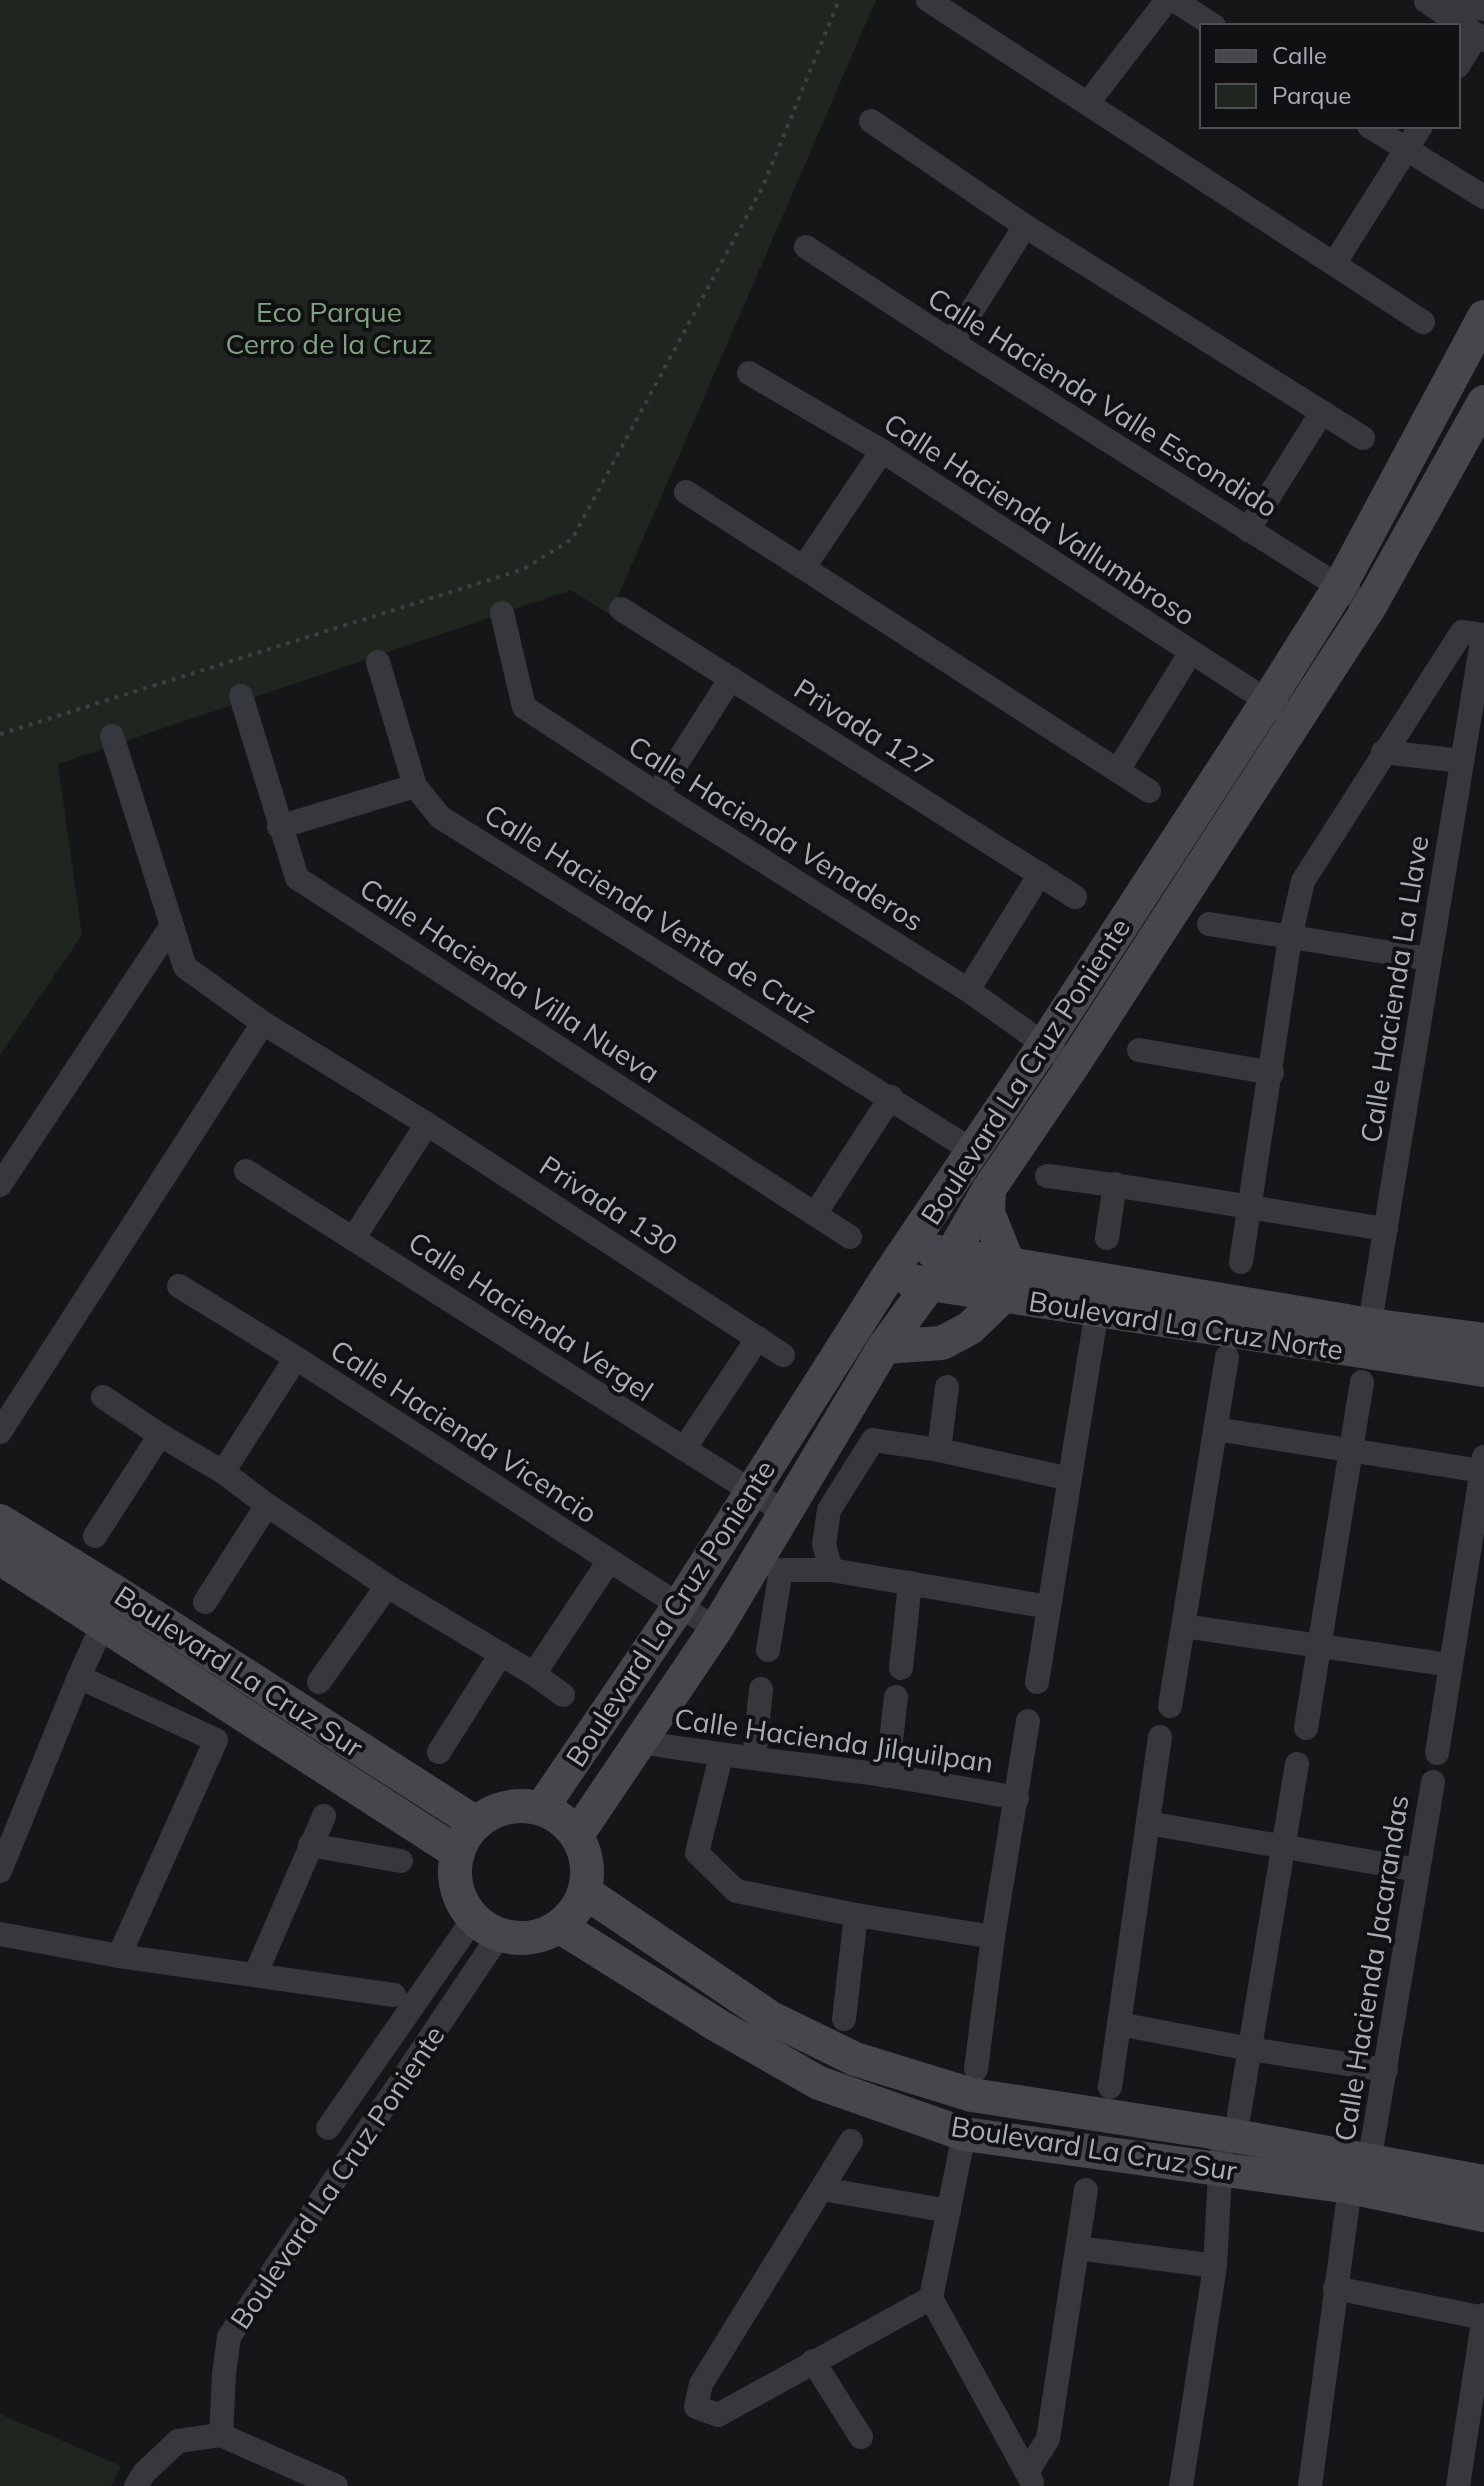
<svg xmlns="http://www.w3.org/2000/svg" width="1484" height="2486" font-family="Mulish,sans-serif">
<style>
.green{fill:#1e261f}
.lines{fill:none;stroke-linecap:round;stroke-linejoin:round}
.path{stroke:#3d3f44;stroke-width:4;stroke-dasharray:4 6;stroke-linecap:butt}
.street{stroke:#37383d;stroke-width:24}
.secondary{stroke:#45474d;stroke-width:34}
.labels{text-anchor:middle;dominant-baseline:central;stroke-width:8;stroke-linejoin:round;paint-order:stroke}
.park-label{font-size:28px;fill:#7fa381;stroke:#111113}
.street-label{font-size:28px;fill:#a8adb8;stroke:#111113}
</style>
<rect width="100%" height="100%" fill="#161618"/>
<g class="green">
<path d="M0 0H876L610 615 571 590 58 764 82 935 0 1055Z"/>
<path d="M0 2414 121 2466 111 2486H0Z"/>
</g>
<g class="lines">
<path class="path" d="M0 734 524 569 572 539 763 186 839 0"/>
<g class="street">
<path d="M928 0 1423 322"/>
<path d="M1174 0 1214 26"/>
<path d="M1426 1 1484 40"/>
<path d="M1432 2 1484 9"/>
<path d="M1458 66 1477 35"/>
<path d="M1088 103 1167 0"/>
<path d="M871 121 1025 226 1363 438"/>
<path d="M1369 126 1484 197"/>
<path d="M806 247 952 342 1351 594"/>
<path d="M1334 264 1421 126"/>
<path d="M952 342 1025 226"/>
<path d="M749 373 882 451 1281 710"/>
<path d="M686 492 1149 791"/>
<path d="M1248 530 1322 412"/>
<path d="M804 567 882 451"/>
<path d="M621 609 1075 897"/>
<path d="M502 613 524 707 657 794 968 990 1055 1052"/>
<path d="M378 662 415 786 440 817 973 1151"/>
<path d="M241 696 297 878 850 1237"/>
<path d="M112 736 185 967 263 1023 427 1124 783 1355"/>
<path d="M1383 752 1462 761"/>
<path d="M1118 770 1191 652"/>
<path d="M657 794 731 678"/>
<path d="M279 827 415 786"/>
<path d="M1209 924 1429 959"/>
<path d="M968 990 1040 874"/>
<path d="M1139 1050 1272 1073"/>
<path d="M246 1171 784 1512"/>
<path d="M1047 1176C1160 1190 1272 1212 1386 1229"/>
<path d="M0 1185 172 925"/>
<path d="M815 1214 891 1097"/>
<path d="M1107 1238 1115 1184"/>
<path d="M353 1239 427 1124"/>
<path d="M1241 1262 1290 938 1303 881 1462 632 1483 635 1367 1341"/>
<path d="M179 1286 296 1358 716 1629"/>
<path d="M103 1397 160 1435 223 1472 267 1505 387 1586 534 1674 563 1695"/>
<path d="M1215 1429 1482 1471"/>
<path d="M0 1432 263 1023"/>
<path d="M684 1449 758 1338"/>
<path d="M939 1450 947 1387"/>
<path d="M223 1472 296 1358"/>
<path d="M95 1536 160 1435"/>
<path d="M831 1570 824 1544 829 1510 873 1440 939 1450 1070 1479"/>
<path d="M205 1602 267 1505"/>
<path d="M1183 1626 1450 1665"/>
<path d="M768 1650 781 1570H831L1049 1607"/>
<path d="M901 1668 910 1583"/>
<path d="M534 1674 609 1561"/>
<path d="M79 1677 216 1740 119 1956"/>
<path d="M319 1682 387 1586"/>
<path d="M1037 1682 1097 1310"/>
<path d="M1170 1706 1227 1357"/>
<path d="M1306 1728 1362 1382"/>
<path d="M641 1742C722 1756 803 1764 884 1775 928 1782 973 1790 1017 1798"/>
<path d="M439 1752 501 1654"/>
<path d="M1437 1753 1484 1457"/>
<path d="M721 1756 697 1853 736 1891 856 1915 993 1937"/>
<path d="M754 1758 761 1689"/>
<path d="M887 1776 896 1697"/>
<path d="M1148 1823 1418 1870"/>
<path d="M310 1845 401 1861"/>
<path d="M0 1871 79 1677 109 1611"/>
<path d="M0 1934 119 1956 394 1995"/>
<path d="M256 1973 324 1816"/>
<path d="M844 2019 856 1915"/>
<path d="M1119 2024 1250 2049 1386 2070"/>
<path d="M976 2069 993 1937 1028 1721"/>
<path d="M1110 2087 1160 1737"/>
<path d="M1239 2114 1297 1764"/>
<path d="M328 2128 474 1918"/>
<path d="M851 2141 701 2384 696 2407 718 2415 931 2298"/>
<path d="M1369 2163 1433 1782"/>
<path d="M822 2189 949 2211"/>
<path d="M1078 2248 1215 2266"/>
<path d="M1335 2288 1484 2318"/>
<path d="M931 2298 1032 2482"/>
<path d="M931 2298 964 2134"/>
<path d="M813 2361 861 2437"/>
<path d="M221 2435 224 2374 229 2337 500 1934"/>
<path d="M1027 2472 1048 2439 1086 2190"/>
<path d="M136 2486 144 2473 178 2441 221 2435 336 2486"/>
<path d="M1181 2486 1215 2266 1221 2155"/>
<path d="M1310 2486 1350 2187"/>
<path d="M1458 2486 1484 2315"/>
</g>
<g class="secondary">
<path d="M932 1251 1370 1325 1484 1340"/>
<path d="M911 1281 1484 1370"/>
<path d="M884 1347 942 1343 970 1328 1002 1297 1009 1265 988 1213 989 1189"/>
<path d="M0 1521 117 1593 476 1823"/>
<path d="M0 1558 458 1853"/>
<circle cx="521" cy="1872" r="66"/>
<path d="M541 1809 679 1606 887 1278 1044 1045 1267 702 1340 586 1484 317"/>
<path d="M577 1835 716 1629 884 1347 952 1254 989 1189 1073 1065 1370 606 1484 402"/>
<path d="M585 1892 771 2018 855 2059 972 2095 1225 2134 1484 2182"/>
<path d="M559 1926 717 2025 819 2083 964 2134 1350 2187 1484 2215"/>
</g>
</g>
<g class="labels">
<g class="park-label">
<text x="329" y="311">Eco Parque<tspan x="329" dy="32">Cerro de la Cruz</tspan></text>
</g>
<g class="street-label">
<text transform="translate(1103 402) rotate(32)">Calle Hacienda Valle Escondido</text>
<text transform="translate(1040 519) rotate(33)">Calle Hacienda Vallumbroso</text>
<text transform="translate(864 727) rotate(32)">Privada 127</text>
<text transform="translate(776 833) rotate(32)">Calle Hacienda Venaderos</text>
<text transform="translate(651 913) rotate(32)">Calle Hacienda Venta de Cruz</text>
<text transform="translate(510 980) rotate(33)">Calle Hacienda Villa Nueva</text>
<text transform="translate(1394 989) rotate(-81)">Calle Hacienda La Llave</text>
<text transform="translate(1025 1071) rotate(-57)">Boulevard La Cruz Poniente</text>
<text transform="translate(609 1205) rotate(33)">Privada 130</text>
<text transform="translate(531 1316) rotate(33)">Calle Hacienda Vergel</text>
<text transform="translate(1186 1325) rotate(9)">Boulevard La Cruz Norte</text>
<text transform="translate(464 1431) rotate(33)">Calle Hacienda Vicencio</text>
<text transform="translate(670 1613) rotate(-57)">Boulevard La Cruz Poniente</text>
<text transform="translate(239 1671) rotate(33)">Boulevard La Cruz Sur</text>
<text transform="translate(834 1740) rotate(8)">Calle Hacienda Jilquilpan</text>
<text transform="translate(1371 1968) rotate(-81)">Calle Hacienda Jacarandas</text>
<text transform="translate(1094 2148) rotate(9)">Boulevard La Cruz Sur</text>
<text transform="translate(337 2177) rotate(-56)">Boulevard La Cruz Poniente</text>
</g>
</g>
<rect x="1200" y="24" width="260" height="104" fill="#111113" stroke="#4d4f55" stroke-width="2"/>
<rect x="1216" y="50" width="40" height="12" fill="#45474d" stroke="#4d4f55" stroke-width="2"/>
<text x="1272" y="64" font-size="24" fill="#a8adb8">Calle</text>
<rect x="1216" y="84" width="40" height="24" fill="#1e261f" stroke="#4d4f55" stroke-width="2"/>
<text x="1272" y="104" font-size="24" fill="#a8adb8">Parque</text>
</svg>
